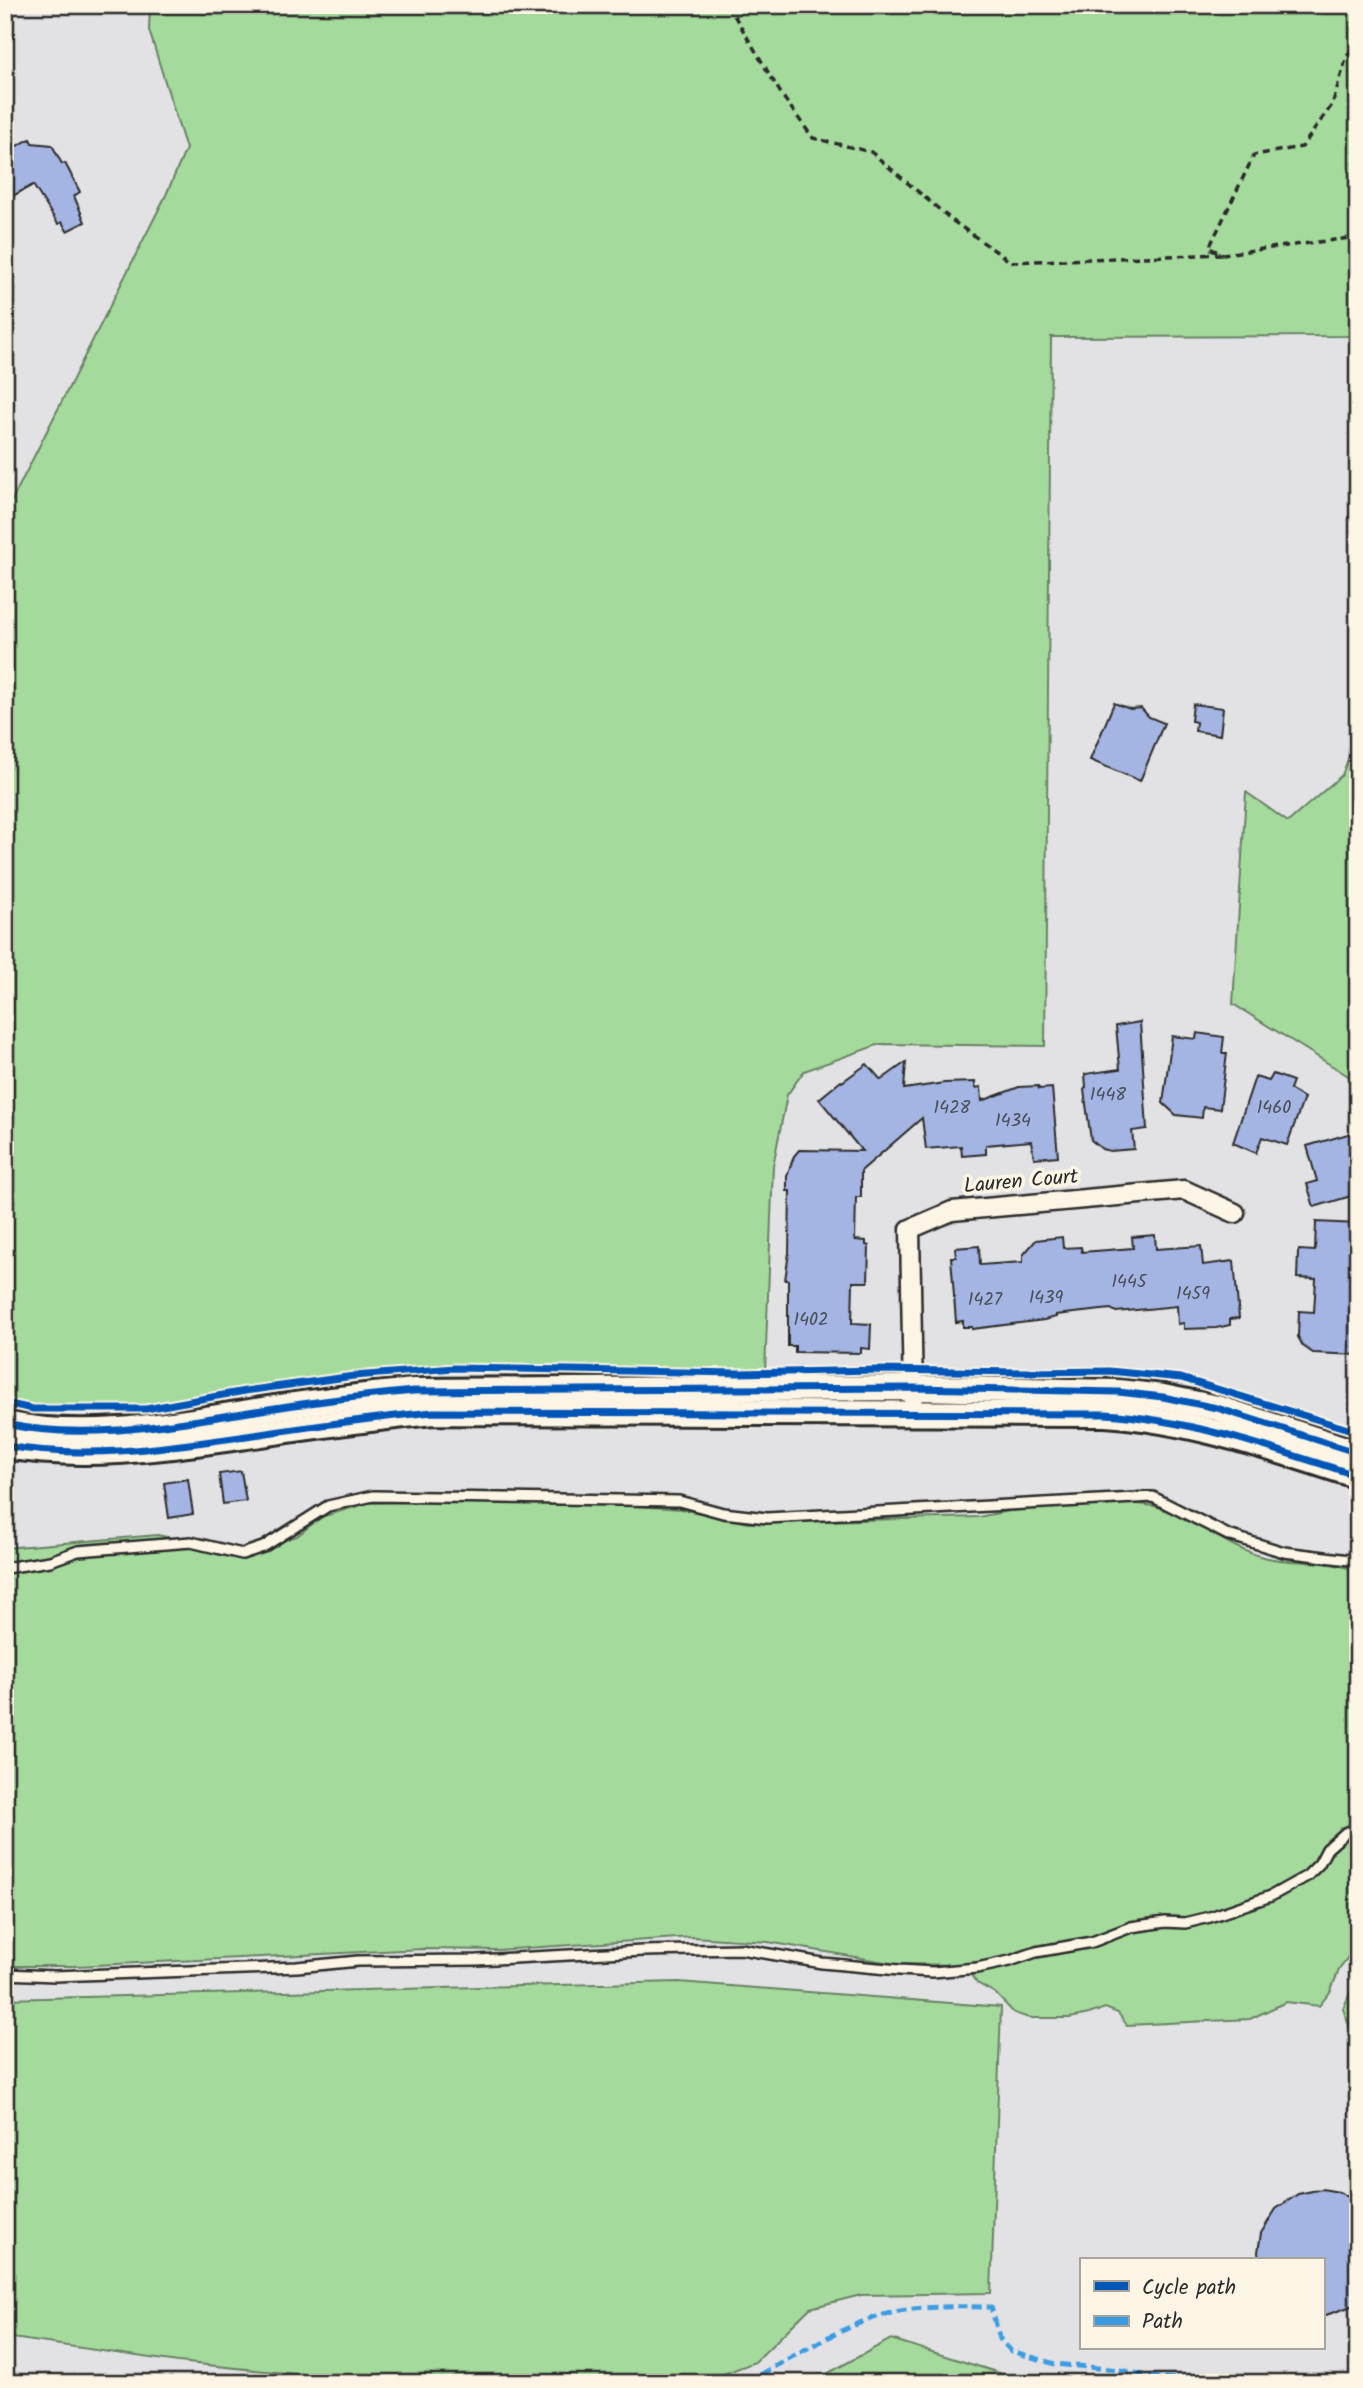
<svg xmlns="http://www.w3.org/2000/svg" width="1363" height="2388" font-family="Kalam,sans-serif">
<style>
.green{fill:#a5da9d;stroke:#688264;stroke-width:2}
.building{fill:#a4b5e4;stroke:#2b2b2b;stroke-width:2}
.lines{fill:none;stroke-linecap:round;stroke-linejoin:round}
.service-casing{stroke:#2b2b2b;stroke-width:14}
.minor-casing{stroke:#2b2b2b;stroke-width:23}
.secondary-casing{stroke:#2b2b2b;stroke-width:30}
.path{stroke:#2b2b2b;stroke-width:3.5;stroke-dasharray:7 5;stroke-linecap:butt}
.service{stroke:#fcf5e5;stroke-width:9}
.minor{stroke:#fcf5e5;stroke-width:18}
.secondary{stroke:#fcf5e5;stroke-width:24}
.quiet{stroke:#3d9ce1;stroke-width:5;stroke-dasharray:10 5;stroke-linecap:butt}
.cycleway-casing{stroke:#fcf5e5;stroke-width:11}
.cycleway{stroke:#0057b8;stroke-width:7}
.labels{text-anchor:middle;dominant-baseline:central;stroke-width:7;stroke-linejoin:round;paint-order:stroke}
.number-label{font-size:18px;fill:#494e59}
.street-label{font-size:21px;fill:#2b2b2b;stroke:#fcf5e5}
</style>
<rect width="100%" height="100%" fill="#e2e2e5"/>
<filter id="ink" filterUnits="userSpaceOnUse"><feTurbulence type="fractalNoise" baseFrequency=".0143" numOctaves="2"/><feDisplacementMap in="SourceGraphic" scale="14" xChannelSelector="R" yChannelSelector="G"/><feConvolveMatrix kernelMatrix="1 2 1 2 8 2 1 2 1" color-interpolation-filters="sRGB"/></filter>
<g filter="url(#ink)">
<g class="green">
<path d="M150 5H1358V336L1051 337 1045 1046 880 1044 804 1071 787 1095 773 1166 765 1373 454 1368 354 1376 245 1391 146 1409H33L5 1403V514L166 195 186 149 149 30Z"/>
<path d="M1358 733V1082L1233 1004 1246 792 1288 822 1342 775Z"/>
<path d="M531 1499 681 1509 749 1523 980 1517C1021 1507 1135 1495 1172 1511 1203 1525 1229 1548 1263 1557 1294 1565 1329 1558 1358 1572V1942L1339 1970 1330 1992 1319 2006 1286 2002 1250 2019 1127 2025 1118 2013 1105 2008 1089 2014 1070 2018H1029L1014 2013 995 1993 977 1983 963 1965 896 1964 768 1942 693 1937 497 1950 423 1949 76 1966H5V1548L158 1535 240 1553 297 1536 321 1517 368 1503Z"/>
<path d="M1358 1976V2048L1343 2009Z"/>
<path d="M679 1982 1001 2007 991 2293 861 2295 810 2308 755 2362 713 2378 652 2383 304 2375 178 2362 5 2337V1999Z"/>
<path d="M891 2339 1009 2376 1110 2383H810Z"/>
</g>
<g class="building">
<path d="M30 139 32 143 52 145 62 164 65 163 80 192 74 196 85 222 67 231 62 222 58 224 33 185 5 200V152Z"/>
<path d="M1114 703 1130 709 1141 708 1149 717 1164 723 1140 781 1090 760Z"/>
<path d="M1193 704 1223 708 1220 735 1195 731 1196 722 1191 721Z"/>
<path d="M1140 1022 1147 1129 1132 1131 1134 1149 1110 1151 1102 1149 1091 1140 1084 1090 1086 1087 1085 1074 1120 1069 1116 1026Z"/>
<path d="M1197 1033 1224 1037 1222 1053H1227L1220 1109 1203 1107 1202 1118 1176 1115 1163 1103 1172 1036 1196 1039Z"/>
<path d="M906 1062 904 1089 944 1083 975 1082V1088L981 1087 982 1101 1019 1087 1038 1086 1039 1089 1052 1088 1058 1156 1034 1158 1031 1141 986 1145V1154L962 1156 961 1146 926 1149 922 1118 861 1171V1197H856L855 1240 866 1241V1245L869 1246 868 1282H853L852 1323 871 1324 870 1349 861 1348V1353L795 1352V1346H788V1280H785L789 1253 790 1191H787V1176L794 1156 799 1150 862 1151 819 1099 841 1081 842 1082 867 1064 881 1080Z"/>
<path d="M1273 1074 1293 1081 1290 1089 1304 1098 1287 1145 1262 1137 1256 1153 1233 1143 1255 1077 1269 1081Z"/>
<path d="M1358 1131V1194L1314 1207 1307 1184 1317 1181 1307 1146Z"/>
<path d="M1316 1222 1358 1224V1355L1313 1353 1303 1346 1298 1337 1299 1311 1314 1312 1316 1279 1297 1278 1298 1252 1299 1250 1315 1251Z"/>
<path d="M1155 1235 1156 1249 1201 1246 1203 1265 1234 1261 1239 1318 1230 1319V1325L1216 1328 1184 1329V1323L1178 1324 1177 1306 1116 1312 1111 1309 1056 1315V1317L1044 1320 972 1329V1327H963V1321L956 1322 951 1257H956L955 1248 979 1246 980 1265 1023 1262V1255L1036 1240 1062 1237 1063 1248 1081 1247 1082 1252 1133 1248 1132 1237Z"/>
<path d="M241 1471 246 1501 223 1504 219 1474Z"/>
<path d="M188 1479 193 1514 169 1518 164 1483Z"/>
<path d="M1322 2189 1339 2192 1358 2202V2301L1349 2307 1323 2316V2260H1259L1258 2252 1261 2233 1276 2209 1298 2194Z"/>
</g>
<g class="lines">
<g class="service-casing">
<g id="service">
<path d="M5 1568 50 1561 78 1551 191 1542 242 1554 263 1547 328 1506 373 1496 679 1501 723 1513 767 1518 1153 1497 1228 1535 1284 1552 1358 1561"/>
<path d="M5 1974 55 1976 297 1967 358 1961 477 1960 643 1951 741 1949 822 1963 899 1970 933 1972 977 1968 1010 1961 1036 1952 1092 1942 1131 1927 1165 1922 1185 1923 1210 1917 1271 1896 1307 1876 1319 1864 1327 1849 1345 1833 1358 1828"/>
</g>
</g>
<g class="minor-casing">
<path id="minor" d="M913 1398 910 1229 952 1211 1184 1190 1235 1213"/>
</g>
<g class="secondary-casing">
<g id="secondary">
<path d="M5 1424C86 1441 169 1425 249 1412 304 1403 359 1396 414 1391L913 1388 1118 1392 1163 1397 1217 1408 1358 1453"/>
<path d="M5 1446C90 1460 170 1447 254 1435 313 1426 373 1418 433 1412L1105 1414C1193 1420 1274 1449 1358 1476"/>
</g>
</g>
<g class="path">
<path d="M728 5 783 97 813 138 871 152 953 221 1011 262 1223 254"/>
<path d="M1358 40 1347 56 1332 105 1302 147 1254 155 1209 248 1223 254 1358 237"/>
</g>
<use href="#service" class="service"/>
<use href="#minor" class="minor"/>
<use href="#secondary" class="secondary"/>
<g class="quiet">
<path d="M5 2378 48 2383"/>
<path d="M749 2383 759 2375C800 2353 842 2326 887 2314 919 2305 959 2307 991 2307L1000 2339 1011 2351 1055 2364 1120 2370 1159 2378 1222 2380 1232 2383"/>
<path d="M1336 2383 1358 2379"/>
</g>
<g class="cycleway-casing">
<g id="cycleway">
<path d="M5 1403 33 1409H146L245 1391 354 1376 454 1368 739 1373 876 1370 1029 1372 1109 1371 1181 1378 1358 1432"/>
<path d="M5 1424C86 1441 169 1425 249 1412 304 1403 359 1396 414 1391L913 1388 1118 1392 1163 1397 1217 1408 1358 1453"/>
<path d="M5 1446C90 1460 170 1447 254 1435 313 1426 373 1418 433 1412L1105 1414C1193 1420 1274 1449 1358 1476"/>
</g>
</g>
<use href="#cycleway" class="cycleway"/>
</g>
</g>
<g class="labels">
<g class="number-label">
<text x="1108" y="1095">1448</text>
<text x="952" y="1108">1428</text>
<text x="1274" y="1108">1460</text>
<text x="1013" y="1121">1434</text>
<text x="1129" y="1282">1445</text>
<text x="1193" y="1294">1459</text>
<text x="1046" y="1298">1439</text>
<text x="985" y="1300">1427</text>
<text x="811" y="1320">1402</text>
</g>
<g class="street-label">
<text transform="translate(1021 1182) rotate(-5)">Lauren Court</text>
</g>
</g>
<rect width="1363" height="2388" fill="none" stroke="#fcf5e5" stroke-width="28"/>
<rect x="14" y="14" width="1335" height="2360" fill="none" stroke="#2b2b2b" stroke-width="2.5" filter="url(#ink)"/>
<rect x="1080" y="2258" width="245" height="91" fill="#fcf5e5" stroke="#a8a49b" stroke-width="2"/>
<rect x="1094" y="2281" width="35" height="10" fill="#0057b8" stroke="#a8a49b" stroke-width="2"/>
<text x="1142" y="2294" font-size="21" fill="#2b2b2b">Cycle path</text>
<rect x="1094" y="2316" width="35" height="10" fill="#3d9ce1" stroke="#a8a49b" stroke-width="2"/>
<text x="1142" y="2328" font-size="21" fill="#2b2b2b">Path</text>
</svg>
